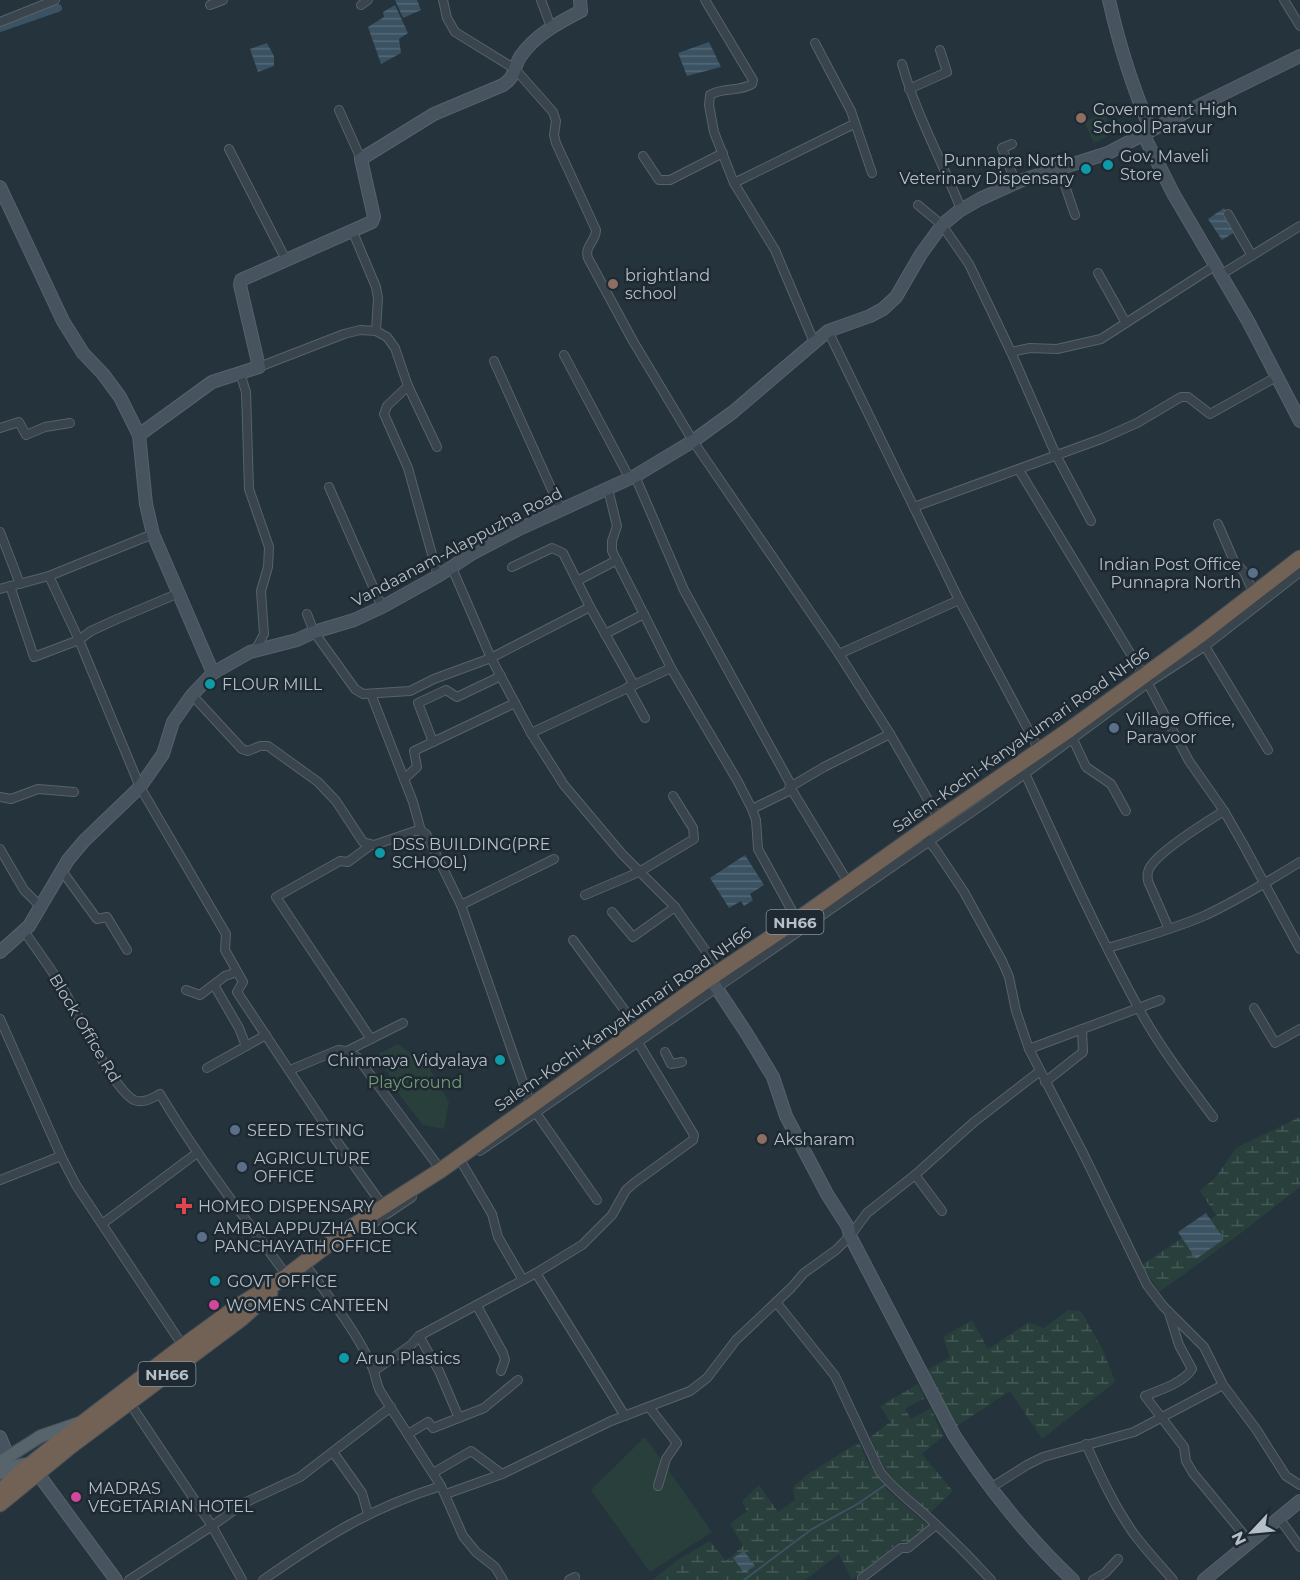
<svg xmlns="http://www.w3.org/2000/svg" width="1300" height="1580" font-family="Montserrat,sans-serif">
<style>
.green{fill:#283f3c}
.wetland{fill:url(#wetland-marsh)}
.water{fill:url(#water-rules)}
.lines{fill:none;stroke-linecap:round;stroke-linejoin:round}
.stream{stroke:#3a5262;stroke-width:2}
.canal{stroke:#3a5262;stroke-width:8}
.street-casing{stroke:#57626a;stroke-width:10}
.secondary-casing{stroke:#57626a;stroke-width:14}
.primary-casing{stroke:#455058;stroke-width:14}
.highway-casing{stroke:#444f57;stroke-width:17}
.street{stroke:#39444c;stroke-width:8}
.secondary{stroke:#47545f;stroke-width:12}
.primary{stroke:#57646c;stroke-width:12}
.highway{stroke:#726256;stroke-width:15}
.education-dot{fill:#8d6e63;stroke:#1e2931;stroke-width:2}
.culture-dot{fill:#0f9aa8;stroke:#1e2931;stroke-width:2}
.service-dot{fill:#5c6f8a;stroke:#1e2931;stroke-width:2}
.health-dot{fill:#e0444e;stroke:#1e2931;stroke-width:2}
.hotel-dot{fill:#d1479c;stroke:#1e2931;stroke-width:2}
.labels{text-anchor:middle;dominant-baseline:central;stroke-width:5;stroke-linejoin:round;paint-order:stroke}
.shield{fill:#1e2931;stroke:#88929a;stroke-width:1.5}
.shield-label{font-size:15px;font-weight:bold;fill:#b5bfc7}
.poi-label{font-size:16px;fill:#b5bfc7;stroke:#1e2931;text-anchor:start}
.street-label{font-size:16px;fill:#b5bfc7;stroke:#1e2931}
.park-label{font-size:16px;fill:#749c76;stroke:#1e2931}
</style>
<defs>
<pattern id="wetland-marsh" width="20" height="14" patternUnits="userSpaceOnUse" patternTransform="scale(1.5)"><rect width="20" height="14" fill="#283f3c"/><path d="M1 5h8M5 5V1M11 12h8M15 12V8" fill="none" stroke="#455957"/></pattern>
<pattern id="water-rules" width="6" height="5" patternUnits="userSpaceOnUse" patternTransform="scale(1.5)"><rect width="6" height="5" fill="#3a5262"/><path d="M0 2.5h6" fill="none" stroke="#546977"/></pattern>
</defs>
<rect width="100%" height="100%" fill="#25333c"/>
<g class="green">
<path d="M1104 113 1114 133 1094 143 1084 122Z"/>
<path d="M398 1044 428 1066 449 1102 444 1129 423 1125 401 1097 378 1054Z"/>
<path d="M645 1437 712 1532 650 1572 591 1490Z"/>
</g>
<g class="wetland">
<path d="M1300 1117V1187L1237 1236 1159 1292 1142 1265 1216 1215 1200 1191 1216 1177 1236 1148Z"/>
<path d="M1068 1310 1081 1311 1104 1352 1115 1382 1042 1439 1010 1391 954 1428 925 1371 950 1357 943 1337 972 1320 988 1349 1029 1322 1044 1328Z"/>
<path d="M918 1384 925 1398 905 1409 911 1419 931 1408 943 1436 922 1454 953 1491 929 1514 892 1483 876 1457 869 1438 890 1422 880 1406Z"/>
<path d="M859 1442 866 1459 888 1491 928 1525 908 1543 899 1542 852 1580 839 1554 805 1580H653L676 1561 710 1541 726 1561 743 1546 730 1524 747 1511 742 1501 759 1485 778 1512 795 1500 793 1487 808 1474Z"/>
</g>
<g class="water">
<path d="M395 0H417L421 10 403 18Z"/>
<path d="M395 5 408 33 399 39 401 53 381 64 368 27 384 17 383 12Z"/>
<path d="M709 42 721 67 687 76 678 53Z"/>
<path d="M267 43 274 56V66L258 72 250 49Z"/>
<path d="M1224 208 1238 230 1222 240 1208 219Z"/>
<path d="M745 855 764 885 750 894 753 900 744 906 741 901 729 908 710 878Z"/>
<path d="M1206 1213 1224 1239 1196 1259 1178 1232Z"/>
<path d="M744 1551 755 1566 744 1573 733 1558Z"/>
</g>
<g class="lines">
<path class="stream" d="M744 1580 812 1529 859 1503 885 1485"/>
<path class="canal" d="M0 28 58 8"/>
<g class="street-casing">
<g id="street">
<path d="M443 0 447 18 455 32 515 69 553 112 556 121 554 135 556 143 596 230C596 241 584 246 588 258L633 341 693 441 839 654 890 734 939 819"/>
<path d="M541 0 551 27"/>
<path d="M705 0 753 80 752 84C740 92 722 87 710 95L709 105 714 132 734 183 775 250 814 342"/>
<path d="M1284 0 1300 26"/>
<path d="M210 5 223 0"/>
<path d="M361 5 368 0"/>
<path d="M0 22 55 0"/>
<path d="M815 43 851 111 872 173"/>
<path d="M902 64C916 114 942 161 961 209"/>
<path d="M909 89 947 72 940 50"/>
<path d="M339 110 361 159"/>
<path d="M1012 144 1002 148 1016 183"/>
<path d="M229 149 286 260"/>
<path d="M643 156 659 180H670L723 153"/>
<path d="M1059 168 1075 215"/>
<path d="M734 183 854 124"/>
<path d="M918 205 942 225 969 264 1011 352 1056 455 1091 521"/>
<path d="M1228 214 1252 256"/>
<path d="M352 230 376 287 378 298 376 331"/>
<path d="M1098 273 1126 323"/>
<path d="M1222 274 1300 226"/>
<path d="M828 331 959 600 1039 750"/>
<path d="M1011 352 1030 348 1057 349 1101 339 1216 265"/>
<path d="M564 355 630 479"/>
<path d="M494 361 561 510"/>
<path d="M259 367 344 334 360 330 376 331 387 337 395 348 408 386 437 447"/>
<path d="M240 373 246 392 249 489 269 547 268 567 261 591 264 634 255 651"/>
<path d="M408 386 387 406 384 414 408 468 438 576"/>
<path d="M0 428 19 422 26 435 45 427 70 423"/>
<path d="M1019 470 1144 676 1189 761 1224 811 1243 844 1300 949"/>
<path d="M635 476 684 590 790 783 789 791 752 809"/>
<path d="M329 487 382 607"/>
<path d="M608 489 617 526 612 541V551L671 668 737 780 752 809 756 820 758 849 797 920"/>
<path d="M914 507 1101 439 1137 423 1181 397H1188L1210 414 1278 376"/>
<path d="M1218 524 1234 561 1244 572 1254 594"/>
<path d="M0 532 20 584"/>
<path d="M512 567 552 548 563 553 590 607"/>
<path d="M452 568 491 658 531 733 564 785 622 854 675 907 710 957 719 972"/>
<path d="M49 576 79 640 140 787 226 934 225 950 243 982 237 992 324 1123 383 1206"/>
<path d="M577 581 617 560"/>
<path d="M10 586 34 657 79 640 91 631 115 620 179 593"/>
<path d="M0 589 49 576 153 534"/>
<path d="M307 614 314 632 355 689 363 694 410 691 434 679 491 658 590 607 634 685 671 668"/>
<path d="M605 634 644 614"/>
<path d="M1203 643 1268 750"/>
<path d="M839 654 959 600"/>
<path d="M628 687 645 718"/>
<path d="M371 694 413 802 421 831"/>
<path d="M192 695 242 749 248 751 260 746H268L318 782 336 801 363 842 374 845 415 831H421L426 834 461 905 531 1105"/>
<path d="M531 733 634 685"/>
<path d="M1071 735 1086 767 1111 784 1126 811"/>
<path d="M433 742 418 703 446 690 457 697 501 676"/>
<path d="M1024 771C1060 850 1096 930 1138 1007 1159 1046 1186 1081 1213 1117"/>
<path d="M404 779 417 767 414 751 515 703"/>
<path d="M0 797 11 799 38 789 74 792"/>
<path d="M926 838 936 850 964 892 1002 961 1009 977 1016 1011 1029 1049 1082 1151 1147 1285 1163 1306 1204 1347 1223 1385 1256 1429 1286 1476 1300 1485"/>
<path d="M371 845 348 862 340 861 276 897 371 1039"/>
<path d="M0 849 24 890 41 907"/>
<path d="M62 871 97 919 107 917 127 950"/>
<path d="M849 884 790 787 824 767 890 734"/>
<path d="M585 895 639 872 694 839 693 828 673 796"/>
<path d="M461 905 554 859"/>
<path d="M612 912 633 937 675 907"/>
<path d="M1169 929 1148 881C1147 876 1147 872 1150 867 1160 851 1206 822 1224 811"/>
<path d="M24 931C38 952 55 973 67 996 79 1017 114 1090 134 1100 143 1104 152 1098 160 1094 198 1158 244 1216 287 1276"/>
<path d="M573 940 639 1030"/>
<path d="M1108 948C1141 938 1174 929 1206 915 1238 900 1269 881 1300 862"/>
<path d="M214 985 239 1028 246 1046"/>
<path d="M186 990 200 995 225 976 237 972"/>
<path d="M1254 1008 1275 1043 1300 1029"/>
<path d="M0 1019 61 1156 76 1185 183 1346"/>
<path d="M1029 1049 1160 1000"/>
<path d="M347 1051 403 1023"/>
<path d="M665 1052 671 1064 682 1062"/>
<path d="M207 1068 266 1035"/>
<path d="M290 1070 338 1050 347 1051 357 1057 441 1170"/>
<path d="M1045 1082 1083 1052 1082 1029"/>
<path d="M536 1113 597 1200"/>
<path d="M480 1151 985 803 1148 683 1205 646 1300 572"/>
<path d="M462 1163 492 1214 498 1237 523 1280"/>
<path d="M915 1175 942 1211"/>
<path d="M0 1180 61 1156"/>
<path d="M102 1224 197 1153"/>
<path d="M356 1228 369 1226 412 1197"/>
<path d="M304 1263C327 1294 358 1333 373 1369 376 1376 376 1383 380 1391L441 1486 463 1536 476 1552 495 1567 503 1580"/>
<path d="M536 1273 625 1416"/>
<path d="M776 1302 835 1376 880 1472C895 1491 914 1504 931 1520 952 1539 972 1559 991 1580"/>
<path d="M477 1306 503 1353 505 1360 501 1371"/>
<path d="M1169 1313 1179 1345 1192 1369C1183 1383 1160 1390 1145 1396L1184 1447 1186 1461 1193 1473 1250 1542"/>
<path d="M419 1336 439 1371 459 1418"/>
<path d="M374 1371 411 1345 419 1336 536 1273 582 1245 612 1215 626 1190 634 1183 693 1140 694 1135 636 1039"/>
<path d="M129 1402 212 1526 242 1580"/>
<path d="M649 1407 677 1443 666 1459 658 1486"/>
<path d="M408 1434 428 1422 433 1428 484 1408 518 1380"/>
<path d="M1086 1444C1100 1475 1114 1506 1134 1534 1146 1550 1160 1565 1173 1580"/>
<path d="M333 1452 362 1493 368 1514"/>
<path d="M433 1473 471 1451 502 1474"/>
<path d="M992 1487 1027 1465 1043 1457 1134 1432 1223 1385"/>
<path d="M446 1494 502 1474 611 1421 690 1391 707 1378 736 1340 791 1288 804 1273 836 1250 850 1236 867 1213 915 1175 974 1122 1040 1071"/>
<path d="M1279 1518 1300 1547"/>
<path d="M862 1578 901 1548H908L936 1525"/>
<path d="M129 1580 212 1526 244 1503 300 1477 391 1407"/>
<path d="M263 1580C323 1538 370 1508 441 1486"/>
<path d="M569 1580 575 1577"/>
<path d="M1093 1580 1105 1573 1118 1559"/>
</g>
</g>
<g class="secondary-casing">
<g id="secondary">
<path d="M1109 0C1119 44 1133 89 1151 130"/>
<path d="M1143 134 1174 195 1248 321 1300 421"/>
<path d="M0 187 63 321 83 353 103 374 120 397 139 435 146 504 153 534 213 673"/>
<path d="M139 435 212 382 259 367 240 285 241 280 372 222 374 217 361 159 434 114 503 85C516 76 513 69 520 57 535 35 558 23 581 11L580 0"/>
<path d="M0 952 29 926 68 860 84 841 140 787 163 754 173 722 192 695 213 673 250 652 297 640 314 632 354 620 382 607 438 576 473 553 517 530 635 476 693 441 733 412 828 331 870 316 883 309 896 297 921 254 942 225 959 211 980 199 1020 181 1108 153 1184 113 1300 56"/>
<path d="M710 978 747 1034 773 1077 786 1116 827 1194 848 1227 850 1236 954 1435C986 1485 1029 1539 1073 1580"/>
<path d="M0 1437 8 1456"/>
<path d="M33 1467 116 1580"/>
<path d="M1204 1580 1300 1501"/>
</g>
</g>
<g class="primary-casing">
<g id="primary">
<path d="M0 1462 41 1436 79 1423"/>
<path d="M0 1473 9 1467 27 1464"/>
</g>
</g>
<g class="highway-casing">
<g id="highway">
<path d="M0 1492 17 1475 85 1421 183 1346 238 1306 284 1278 350 1228 441 1170 710 978 797 920 939 819 1069 730 1199 636 1300 558"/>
<path d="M0 1504 71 1446 241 1319 270 1293"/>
</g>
</g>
<use href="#street" class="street"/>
<use href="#secondary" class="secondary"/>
<use href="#primary" class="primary"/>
<use href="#highway" class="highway"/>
</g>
<g class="education-dot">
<circle cx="1081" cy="118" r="6"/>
<circle cx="613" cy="284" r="6"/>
<circle cx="762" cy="1139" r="6"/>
</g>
<g class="culture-dot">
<circle cx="1108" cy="165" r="6"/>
<circle cx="1086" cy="169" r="6"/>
<circle cx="210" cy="684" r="6"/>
<circle cx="380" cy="853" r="6"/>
<circle cx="500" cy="1060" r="6"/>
<circle cx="215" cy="1281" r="6"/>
<circle cx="344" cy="1358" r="6"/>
</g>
<g class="service-dot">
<circle cx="1253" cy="573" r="6"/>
<circle cx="1114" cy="728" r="6"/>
<circle cx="235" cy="1130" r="6"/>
<circle cx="242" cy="1167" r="6"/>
<circle cx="202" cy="1237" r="6"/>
</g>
<path class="health-dot" d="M181 1197h6v6h6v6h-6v6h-6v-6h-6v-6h6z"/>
<g class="hotel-dot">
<circle cx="214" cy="1305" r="6"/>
<circle cx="76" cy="1497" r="6"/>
</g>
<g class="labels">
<g class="shield">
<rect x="766.5" y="910" width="57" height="24" rx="4.5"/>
<rect x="138.5" y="1362" width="57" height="24" rx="4.5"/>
</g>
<g class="shield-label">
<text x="795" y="922">NH66</text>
<text x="167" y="1374">NH66</text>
</g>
<g class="poi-label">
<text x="1093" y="109">Government High<tspan x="1093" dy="18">School Paravur</tspan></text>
<text x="1120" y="156">Gov. Maveli<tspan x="1120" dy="18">Store</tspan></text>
<text x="1074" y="160" text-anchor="end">Punnapra North<tspan x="1074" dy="18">Veterinary Dispensary</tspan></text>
<text x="625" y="275">brightland<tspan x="625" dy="18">school</tspan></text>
<text x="1241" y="564" text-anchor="end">Indian Post Office<tspan x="1241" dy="18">Punnapra North</tspan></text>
<text x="222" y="684">FLOUR MILL</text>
<text x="1126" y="719">Village Office,<tspan x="1126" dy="18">Paravoor</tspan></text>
<text x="392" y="844">DSS BUILDING(PRE<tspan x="392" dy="18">SCHOOL)</tspan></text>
<text x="488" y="1060" text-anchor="end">Chinmaya Vidyalaya</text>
<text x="247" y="1130">SEED TESTING</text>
<text x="774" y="1139">Aksharam</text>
<text x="254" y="1158">AGRICULTURE<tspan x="254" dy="18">OFFICE</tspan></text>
<text x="198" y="1206">HOMEO DISPENSARY</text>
<text x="214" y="1228">AMBALAPPUZHA BLOCK<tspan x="214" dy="18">PANCHAYATH OFFICE</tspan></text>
<text x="227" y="1281">GOVT OFFICE</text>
<text x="226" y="1305">WOMENS CANTEEN</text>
<text x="356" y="1358">Arun Plastics</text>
<text x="88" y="1488">MADRAS<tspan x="88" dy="18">VEGETARIAN HOTEL</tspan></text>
</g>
<g class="street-label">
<text transform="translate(457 547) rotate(-28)">Vandaanam-Alappuzha Road</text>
<text transform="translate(1021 740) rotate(-35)">Salem-Kochi-Kanyakumari Road NH66</text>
<text transform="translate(623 1019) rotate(-35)">Salem-Kochi-Kanyakumari Road NH66</text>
<text transform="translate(85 1028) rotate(59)">Block Office Rd</text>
</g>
<g class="park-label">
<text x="415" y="1082">PlayGround</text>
</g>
</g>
<g transform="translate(1252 1532) rotate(244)" stroke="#1e2931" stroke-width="4.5" paint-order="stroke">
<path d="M0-4.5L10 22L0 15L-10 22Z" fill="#b5bfc7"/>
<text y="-9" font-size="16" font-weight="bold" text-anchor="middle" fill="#b5bfc7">N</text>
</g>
</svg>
